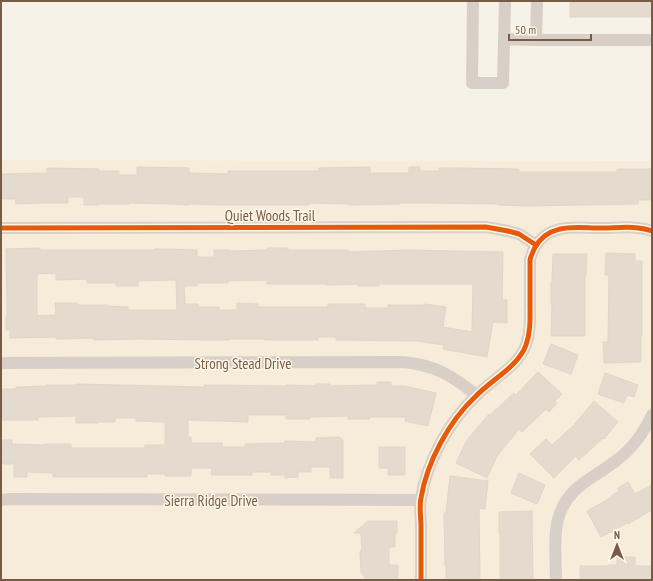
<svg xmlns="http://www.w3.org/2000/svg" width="653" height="581" font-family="'PT Sans Narrow',sans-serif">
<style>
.residential{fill:#f7ecd9}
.building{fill:#e4dace;stroke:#e0d5c9;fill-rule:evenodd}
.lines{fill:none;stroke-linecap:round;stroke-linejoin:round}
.minor{stroke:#d8d0c8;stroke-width:12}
.cycleway-casing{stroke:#fff8e8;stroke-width:8}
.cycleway{stroke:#e8590c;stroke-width:5}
.labels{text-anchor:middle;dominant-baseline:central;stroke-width:3;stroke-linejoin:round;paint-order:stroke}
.street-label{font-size:15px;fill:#775b45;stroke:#fff8e8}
</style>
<rect width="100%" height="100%" fill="#f7f2e7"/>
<path class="residential" d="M1 160 652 161V580H1Z"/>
<g class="building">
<rect x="570" y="1" width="82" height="16"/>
<path d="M137 167 189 168V173L228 174V171H318L319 168 370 167V173H409V167H420V171H439V168H460L519 169V172H617V169H652V200H639L638 204 527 206 498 205V204L430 203H400V204L349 205V204L309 203V205H228L189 204V205L174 204 129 203V204H98V205H84V197H68V203H40L16 204 15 199H1V174L47 173V168L99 169V171H119V175H137Z"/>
<path d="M40 248V250H154V249H168L197 250V257H214V250H229V251L267 250V248H288V250H348V252L409 250 503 252 502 300H507V323L493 322 487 357 443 349 444 345 417 341 336 340V337H318V340H265L264 339H229V340H207L138 339 94 340V338L56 339V337L10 338V330H6V316H7L6 249ZM56 273V280L87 279V283H116V286H138V281L176 280 177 310H128V307L107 306V305H77V303H55L56 315 37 316V274ZM267 280V284H327V285L358 284V286H379V284H473L472 332 443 327 446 307 424 304V305H388V308H365V304H328V307H258V304L237 303V310H219V307H198V304H185L184 286H197V283H228V281Z"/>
<path d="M606 253 635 254V261H642V335H641V362L604 363 603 342H608L609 275H605Z"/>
<path d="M553 254H587L586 276H585V336H551L552 304H551V282H552Z"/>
<path d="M551 344 578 355 571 374 543 364Z"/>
<path d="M538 372 562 394 555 401 557 403 549 412 546 409 522 432 519 429 497 456 487 478 456 463 467 440 489 414 490 415 514 393 516 395Z"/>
<path d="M605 373 638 385 634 397 627 395 624 403 598 394Z"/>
<path d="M377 382H391V386H404L436 393 428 426 405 421 406 417H369V419H348V416L310 417V419H286V415H248V422L188 420V437H191V443H222V447H245V444L285 443V441L316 442V438L339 437 343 440V478H330V467H311V472H298V477L285 478V475H271V472H252V475H211L212 468H191V476H165V474H147V477H53V473L27 472V477H14V464H3V463H1V440H12V444L44 445V444H71V448H145V445H165V422L136 421V418H115V422H98V423H76V416L38 417V420H1V389H16V387L46 386V385H77V384L204 387V385L286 386V385L316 386V384H330V386L377 385Z"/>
<path d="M594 401 618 422 604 439 603 438 579 460 576 456 554 478 530 454 546 439 552 445 574 425Z"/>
<path d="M379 447H405V475H388V468H379Z"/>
<path d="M519 473 545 485 537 504 511 493Z"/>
<path d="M450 476 488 481 485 509 479 508 480 580H446V566H445L444 513H446Z"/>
<path d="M628 482 635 494 652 485V510L628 524 627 523 601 537 587 511 612 497 611 496 619 491 618 488Z"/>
<path d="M532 511 533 580H500V534H499V512Z"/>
<path d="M368 521H397V533H395V547H389V565H398V578H365L361 572 360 551H362L361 533H354Z"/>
<path d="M617 557H635V566H652V580H580V566H608V565H617Z"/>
</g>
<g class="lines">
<g class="minor">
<path d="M473 1 472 83H503L505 1"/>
<path d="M537 1 536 40H652"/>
<path d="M504 39 536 40"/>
<path d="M1 228 486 227 508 231 519 234 536 245"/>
<path d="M1 363 403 362C434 365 452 375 476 395"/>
<path d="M1 500 10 499 421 500"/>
<path d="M421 580C421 562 421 544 421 526 421 517 419 507 421 498 427 462 449 421 476 396 492 379 518 367 526 345 531 331 530 317 530 303 530 289 530 274 530 260 533 248 539 238 551 232 554 231 557 230 560 229 573 226 587 228 600 228 617 228 636 225 652 231"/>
<path d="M556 580C556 561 553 533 559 516 569 485 593 479 617 460 632 449 644 432 652 415"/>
</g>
<g class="cycleway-casing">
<g id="cycleway">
<path d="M1 228 486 227 508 231 519 234 536 245"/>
<path d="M421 580C421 562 421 544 421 526 421 517 419 507 421 498 427 462 449 421 476 396 492 379 518 367 526 345 531 331 530 317 530 303 530 289 530 274 530 260 533 248 539 238 551 232 554 231 557 230 560 229 573 226 587 228 600 228 617 228 636 225 652 231"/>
</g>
</g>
<use href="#cycleway" class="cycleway"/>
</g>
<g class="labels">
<g class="street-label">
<text x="270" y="215">Quiet Woods Trail</text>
<text x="243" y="363">Strong Stead Drive</text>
<text x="211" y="500">Sierra Ridge Drive</text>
</g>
</g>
<rect width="653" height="581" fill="none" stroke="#775b45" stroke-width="4"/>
<g transform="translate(617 545)" stroke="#fff8e8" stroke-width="3" paint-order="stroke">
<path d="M0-3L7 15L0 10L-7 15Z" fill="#775b45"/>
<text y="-6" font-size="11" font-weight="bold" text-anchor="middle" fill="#775b45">N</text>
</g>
<path d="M509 34v6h82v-6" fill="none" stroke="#775b45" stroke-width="2"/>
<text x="515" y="34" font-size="12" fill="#775b45" stroke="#fff8e8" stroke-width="3" paint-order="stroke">50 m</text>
</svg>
